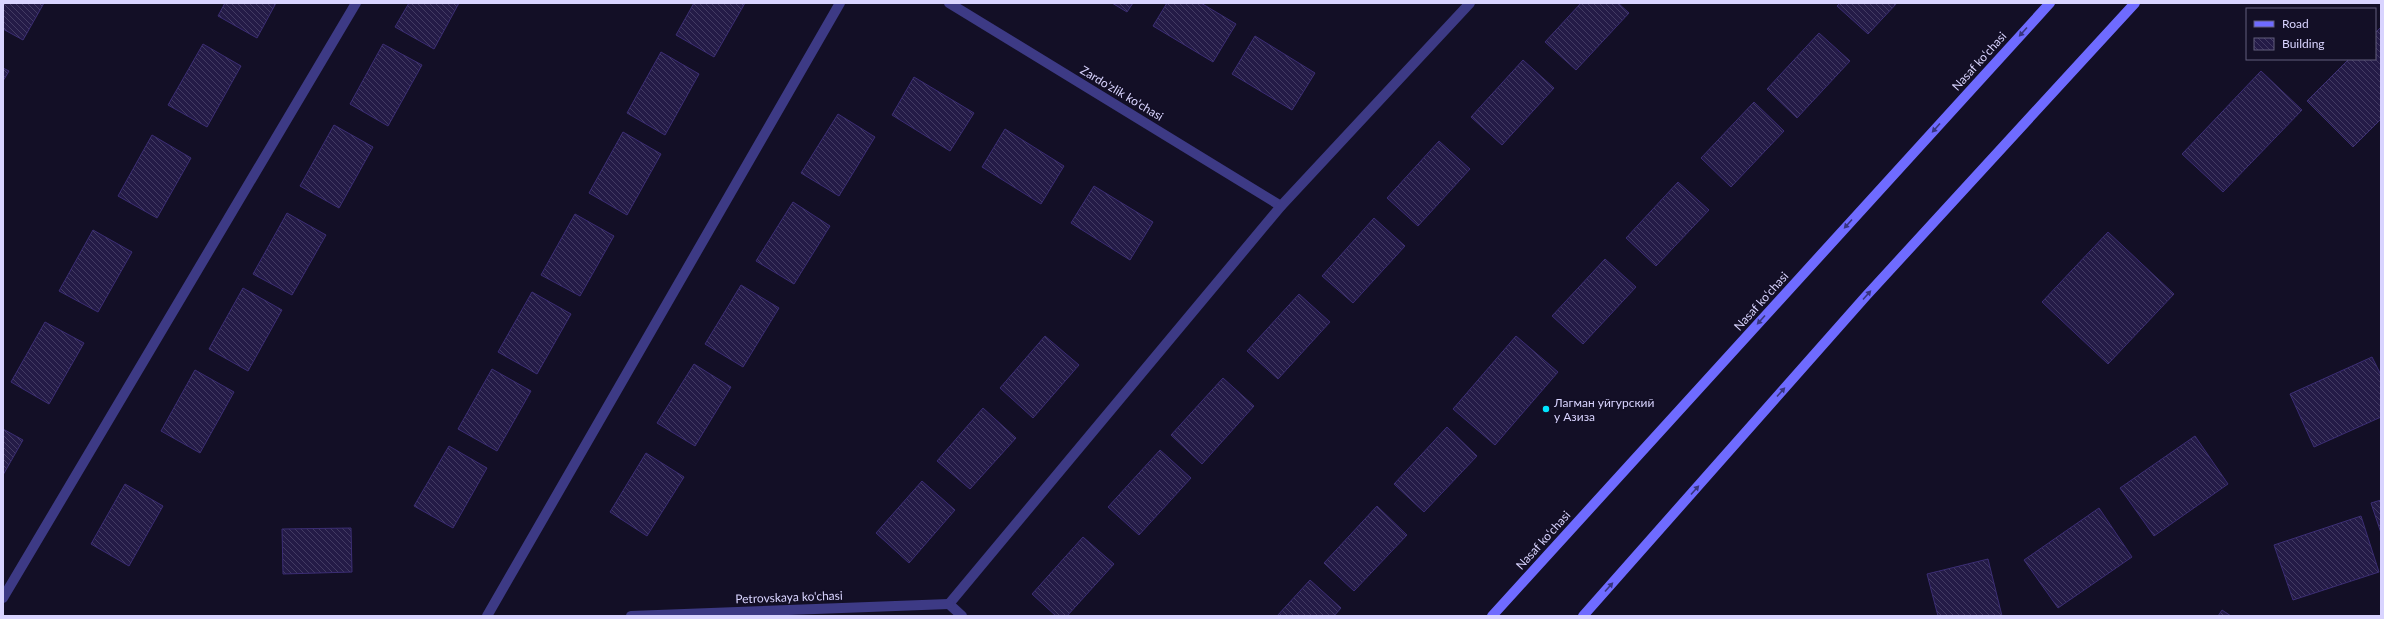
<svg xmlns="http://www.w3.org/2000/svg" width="2384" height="619" font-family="Lato,sans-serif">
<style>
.building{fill:url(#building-back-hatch);stroke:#3b2d73}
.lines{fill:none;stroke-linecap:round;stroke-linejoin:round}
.street{stroke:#3d3a85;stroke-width:10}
.secondary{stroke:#6f6bff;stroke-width:10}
.oneway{fill:#38347d}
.poi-dot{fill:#00e5ff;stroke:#130f26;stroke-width:1.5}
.labels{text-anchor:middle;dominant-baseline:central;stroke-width:3;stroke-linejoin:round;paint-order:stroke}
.street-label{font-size:12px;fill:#d9d4ff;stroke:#130f26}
.poi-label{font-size:12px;fill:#d9d4ff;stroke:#130f26;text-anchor:start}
</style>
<defs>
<pattern id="building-back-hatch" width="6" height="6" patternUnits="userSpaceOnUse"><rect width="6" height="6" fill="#241b47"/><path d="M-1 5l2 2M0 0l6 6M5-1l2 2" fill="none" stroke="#433b63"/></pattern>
</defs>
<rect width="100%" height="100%" fill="#130f26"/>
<g class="building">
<path d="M3 3H44L23 40 3 29Z"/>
<path d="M225 3H276L257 38 218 16Z"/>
<path d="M409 3H459L434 49 395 27Z"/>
<path d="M694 3H745L714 57 676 35Z"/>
<path d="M1112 3H1133L1127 12Z"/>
<path d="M1167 3H1201L1236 24 1213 62 1153 26Z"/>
<path d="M1581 3H1618L1629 13 1576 70 1545 42Z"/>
<path d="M1840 3H1897L1868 34 1837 6Z"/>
<path d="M2381 27V119L2353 147 2307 101 2349 59H2375V33Z"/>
<path d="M1819 33 1850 61 1797 118 1767 89Z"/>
<path d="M1255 36 1315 73 1292 110 1232 74Z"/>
<path d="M203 44 241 66 207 127 168 105Z"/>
<path d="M383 44 422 65 388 126 350 104Z"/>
<path d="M661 52 699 74 665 135 627 113Z"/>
<path d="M1523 60 1554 88 1502 145 1471 117Z"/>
<path d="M3 68 9 71 3 81Z"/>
<path d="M2261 71 2302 110 2223 192 2182 154Z"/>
<path d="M914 77 974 113 950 151 892 115Z"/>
<path d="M1754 102 1784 131 1731 187 1701 158Z"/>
<path d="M838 114 875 137 839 196 801 173Z"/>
<path d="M334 125 373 147 339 208 300 186Z"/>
<path d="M1005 129 1064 166 1041 204 982 167Z"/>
<path d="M623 132 661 154 627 215 589 193Z"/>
<path d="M152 135 191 158 157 218 118 196Z"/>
<path d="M1439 141 1470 169 1418 226 1387 198Z"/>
<path d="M1678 182 1709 210 1656 266 1626 238Z"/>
<path d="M1094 186 1153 222 1130 260 1071 223Z"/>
<path d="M793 202 830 226 794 284 756 261Z"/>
<path d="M287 213 326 235 292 295 253 274Z"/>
<path d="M575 214 614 236 580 296 541 275Z"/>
<path d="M1374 218 1405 246 1353 303 1322 276Z"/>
<path d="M93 230 132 252 98 312 59 291Z"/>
<path d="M2108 232 2174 294 2108 364 2042 302Z"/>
<path d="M1605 259 1636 287 1583 344 1552 316Z"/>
<path d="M741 285 779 308 743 367 705 344Z"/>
<path d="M243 288 282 310 248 371 209 349Z"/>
<path d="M532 292 571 314 537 374 498 352Z"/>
<path d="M1299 294 1330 322 1278 379 1247 351Z"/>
<path d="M45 322 84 343 49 404 11 382Z"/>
<path d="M1045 336 1079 365 1033 418 1000 388Z"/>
<path d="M1516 336 1558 372 1495 445 1453 409Z"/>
<path d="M2372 357 2381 375V417L2314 447 2290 394Z"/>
<path d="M694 364 731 387 695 446 657 423Z"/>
<path d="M492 369 531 391 497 451 458 429Z"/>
<path d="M195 370 234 392 200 453 161 431Z"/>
<path d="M1223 378 1254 406 1202 464 1171 435Z"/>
<path d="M983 408 1016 438 970 489 937 461Z"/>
<path d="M1447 427 1477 456 1424 512 1394 484Z"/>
<path d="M3 429 23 440 3 475Z"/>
<path d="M2195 436 2228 484 2154 536 2120 488Z"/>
<path d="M449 446 487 468 453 528 414 506Z"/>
<path d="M1160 450 1191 478 1139 535 1108 507Z"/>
<path d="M646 453 684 477 647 536 610 512Z"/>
<path d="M922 481 955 510 909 563 876 533Z"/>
<path d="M125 484 163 506 129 566 91 544Z"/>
<path d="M2381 500V533L2371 503Z"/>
<path d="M1377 506 1407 535 1354 591 1324 563Z"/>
<path d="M2099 508 2132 557 2058 608 2024 560Z"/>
<path d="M2361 516 2379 572 2293 600 2274 545Z"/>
<path d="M351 528 352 572 283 574 282 529Z"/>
<path d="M1083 537 1114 564 1067 616H1056L1032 594Z"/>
<path d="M1988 559 2002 616H1938L1927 574Z"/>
<path d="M1310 580 1341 608 1334 616H1277Z"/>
<path d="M2222 610 2231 616H2218Z"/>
</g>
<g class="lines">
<g class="street">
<path d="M949 3 1281 206"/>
<path d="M3 598 356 3"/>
<path d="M949 604 1281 206 1470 3"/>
<path d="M949 604 962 616"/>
<path d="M487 616 840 3"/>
<path d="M631 616 949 604"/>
</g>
<g class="secondary">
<path d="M1492 616 2050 3"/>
<path d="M1583 616 1866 296 2135 3"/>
</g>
</g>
<defs><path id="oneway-solid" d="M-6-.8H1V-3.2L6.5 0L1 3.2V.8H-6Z"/></defs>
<g class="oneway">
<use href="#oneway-solid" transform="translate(2023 32) rotate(132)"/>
<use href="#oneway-solid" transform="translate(1936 128) rotate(132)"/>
<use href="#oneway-solid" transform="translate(1848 224) rotate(132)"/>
<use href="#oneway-solid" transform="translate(1867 295) rotate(-48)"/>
<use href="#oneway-solid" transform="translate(1761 320) rotate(132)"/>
<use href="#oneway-solid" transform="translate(1781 392) rotate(-48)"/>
<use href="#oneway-solid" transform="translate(1695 490) rotate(-48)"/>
<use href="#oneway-solid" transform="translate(1609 587) rotate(-48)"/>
</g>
<circle class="poi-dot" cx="1546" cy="409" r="4"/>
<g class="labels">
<g class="street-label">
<text transform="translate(1979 61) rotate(-48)">Nasaf ko‘chasi</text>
<text transform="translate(1122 93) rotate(31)">Zardo'zlik ko'chasi</text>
<text transform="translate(1761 301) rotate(-48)">Nasaf ko‘chasi</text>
<text transform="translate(1543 540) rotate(-48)">Nasaf ko‘chasi</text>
<text transform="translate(789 597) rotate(-2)">Petrovskaya ko'chasi</text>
</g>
<g class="poi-label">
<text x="1554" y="402">Лагман уйгурский<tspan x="1554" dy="14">у Азиза</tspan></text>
</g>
</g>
<rect width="2384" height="619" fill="none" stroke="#d9d4ff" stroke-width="8"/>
<rect x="2246" y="8" width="130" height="52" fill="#130f26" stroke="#625e7d"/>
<rect x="2254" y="21" width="20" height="6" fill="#6f6bff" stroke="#625e7d"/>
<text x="2282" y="28" font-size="12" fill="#d9d4ff">Road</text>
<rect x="2254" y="38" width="20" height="12" fill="url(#building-back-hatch)" stroke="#625e7d"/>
<text x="2282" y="48" font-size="12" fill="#d9d4ff">Building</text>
</svg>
